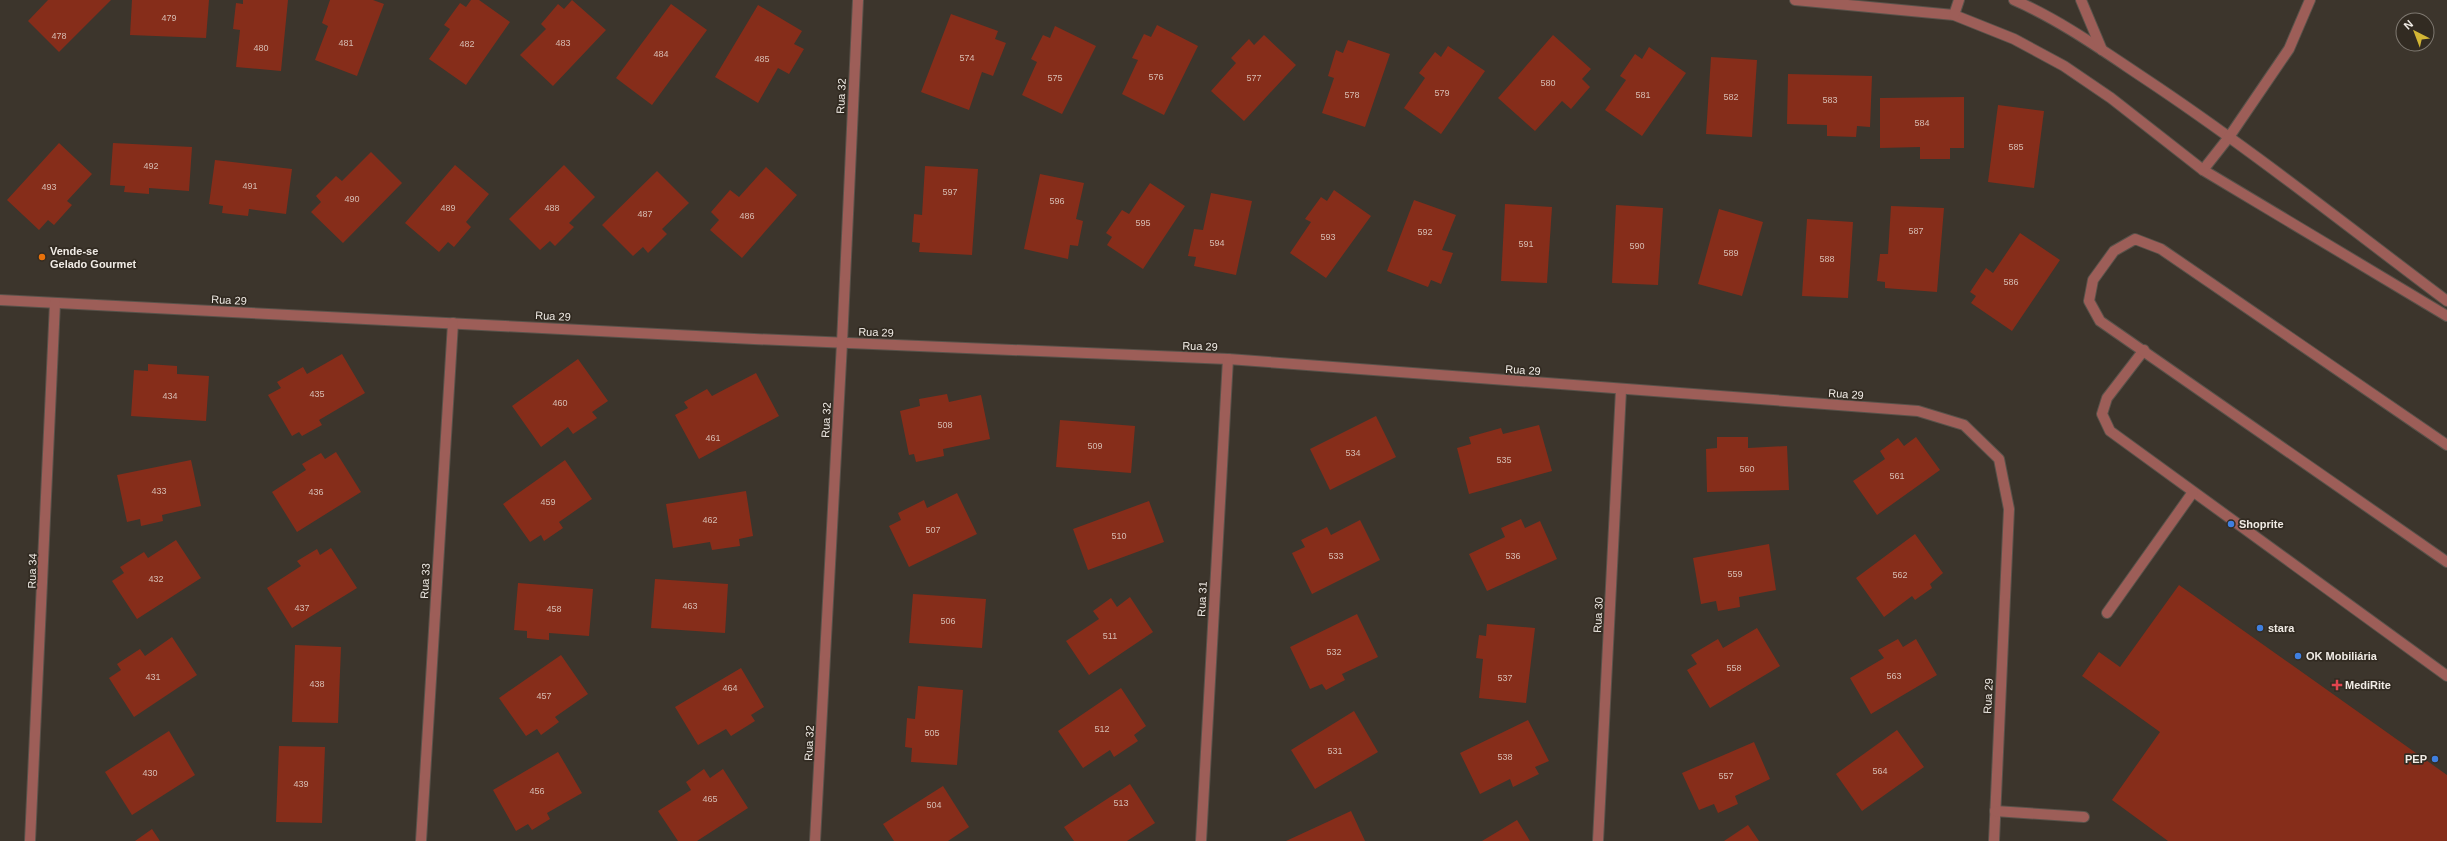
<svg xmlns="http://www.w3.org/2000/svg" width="2447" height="841" font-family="Helvetica,sans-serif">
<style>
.building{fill:#862d1a}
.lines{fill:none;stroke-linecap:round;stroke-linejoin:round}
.minor-casing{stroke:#59524a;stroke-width:12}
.minor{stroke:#9d5e58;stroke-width:10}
.food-dot{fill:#e8710a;stroke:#322b22;stroke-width:1.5}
.shop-dot{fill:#3f7fe0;stroke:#322b22;stroke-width:1.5}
.health-dot{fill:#e0444e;stroke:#322b22;stroke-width:1.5}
.labels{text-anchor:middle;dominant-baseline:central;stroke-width:3.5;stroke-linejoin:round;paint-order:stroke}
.number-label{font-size:9px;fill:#d6bcb2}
.street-label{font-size:11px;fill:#f0ebe5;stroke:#322b22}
.poi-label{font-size:11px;font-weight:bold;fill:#f0ebe5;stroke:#322b22;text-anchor:start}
</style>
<rect width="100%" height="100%" fill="#3c352c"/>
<g class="building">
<path d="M48 0H111L59 52 28 21Z"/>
<path d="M132 0H209L206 38 130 35Z"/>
<path d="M243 0H288L281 71 236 67 240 30 233 29 236 3 243 4Z"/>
<path d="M330 0H373L384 4 357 76 315 60 328 26 322 23Z"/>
<path d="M471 0H479L510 22 466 85 429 59 450 29 444 25 460 3 466 7Z"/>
<path d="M572 0 606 30 553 86 520 55 546 29 541 24 558 4 564 9Z"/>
<path d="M671 4 707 30 652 105 616 78Z"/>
<path d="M758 5 802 31 794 44 804 49 789 74 778 68 758 103 715 77Z"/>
<path d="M951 14 998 31 995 39 1006 43 993 76 982 72 969 110 921 92Z"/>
<path d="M1157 25 1198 46 1164 115 1122 94 1138 60 1132 58 1144 34 1151 37Z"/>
<path d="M1055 26 1096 46 1062 114 1022 95 1037 62 1031 59 1043 35 1050 38Z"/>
<path d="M1264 35 1296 65 1244 121 1211 91 1236 63 1231 58 1249 39 1254 45Z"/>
<path d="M1553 35 1591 69 1582 79 1590 87 1571 109 1562 101 1535 131 1498 98Z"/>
<path d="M1348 40 1390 54 1365 127 1322 113 1334 78 1328 76 1336 50 1343 53Z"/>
<path d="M1448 46 1485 71 1441 134 1404 108 1425 78 1419 73 1435 52 1441 57Z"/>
<path d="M1649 47 1686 73 1642 136 1605 110 1626 80 1620 76 1635 54 1642 59Z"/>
<path d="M1711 57 1757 60 1752 137 1706 134Z"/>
<path d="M1788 74 1872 76 1870 127 1857 126 1856 137 1827 136V125L1787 124Z"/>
<path d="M1964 97V148H1950V159H1920V147L1880 148V98Z"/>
<path d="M1998 105 2044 111 2034 188 1988 182Z"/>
<path d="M59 143 92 174 67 201 72 205 54 225 48 220 39 230 7 200Z"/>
<path d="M113 143 192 147 189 191 149 188V194L124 192 125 186 110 185Z"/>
<path d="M371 152 402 183 343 243 311 212 321 202 316 196 336 176 342 181Z"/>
<path d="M215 160 292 169 286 214 249 209 248 216 222 213 223 206 209 204Z"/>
<path d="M455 165 489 194 466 222 471 227 454 247 448 242 439 252 405 223Z"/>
<path d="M564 165 595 197 569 223 574 227 555 246 550 241 540 250 509 219Z"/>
<path d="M925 166 978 169 972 255 919 252 920 243 912 242 914 214 922 215Z"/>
<path d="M766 167 797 195 742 258 710 230 719 220 711 212 730 190 739 197Z"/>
<path d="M657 171 689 203 662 229 667 234 648 253 643 247 633 256 602 225Z"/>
<path d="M1040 174 1084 183 1076 219 1083 221 1078 246 1070 245 1068 259 1024 249Z"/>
<path d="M1150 183 1185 206 1143 269 1107 245 1112 237 1106 233 1122 210 1129 214Z"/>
<path d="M1334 190 1371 216 1326 278 1290 253 1311 222 1305 219 1321 197 1327 201Z"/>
<path d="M1211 193 1252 201 1236 275 1194 266 1196 257 1188 256 1194 229 1203 230Z"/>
<path d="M1414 200 1456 215 1442 250 1453 253 1441 284 1431 280 1428 287 1387 271Z"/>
<path d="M1505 204 1552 207 1547 283 1501 281Z"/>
<path d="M1616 205 1663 208 1658 285 1612 283Z"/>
<path d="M1891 206 1944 208 1937 292 1885 288V282L1877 281 1880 254H1888Z"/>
<path d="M1719 209 1763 222 1742 296 1698 284Z"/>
<path d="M1807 219 1853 222 1848 298 1802 296Z"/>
<path d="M2020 233 2060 260 2012 331 1971 303 1976 296 1970 292 1986 268 1993 273Z"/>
<path d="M342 354 365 393 319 420 322 425 302 436 299 432 292 436 268 395 281 388 277 382 303 367 307 374Z"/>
<path d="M578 359 608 401 592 412 597 418 573 434 568 427 541 447 512 406Z"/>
<path d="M148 364 177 366V374L209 376 206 421 131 416 134 370 148 371Z"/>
<path d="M756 373 779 416 699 459 675 415 688 408 684 402 707 389 712 396Z"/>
<path d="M947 394 949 402 981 395 990 439 943 449 944 456 916 462 914 454 909 455 900 411 920 406 919 399Z"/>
<path d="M1376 416 1396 457 1330 490 1310 449Z"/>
<path d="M1060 420 1135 426 1131 473 1056 467Z"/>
<path d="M1539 425 1552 471 1469 494 1457 448 1471 444 1469 437 1501 428 1503 434Z"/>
<path d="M1717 437H1748V448L1787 446 1789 490 1707 492 1706 449 1717 448Z"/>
<path d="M1916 437 1940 470 1877 515 1853 481 1885 459 1880 451 1898 438 1904 446Z"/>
<path d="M336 452 361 492 297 532 272 492 306 470 302 464 321 453 325 459Z"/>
<path d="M191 460 201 506 162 515 163 521 141 526 140 519 127 522 117 475Z"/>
<path d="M565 460 592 499 559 522 563 528 544 541 541 535 530 542 503 504Z"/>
<path d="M746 491 753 536 739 539 740 546 712 550 710 542 673 548 666 504Z"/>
<path d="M957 493 977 534 909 567 889 526 901 520 898 513 924 500 927 508Z"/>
<path d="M1149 501 1164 542 1088 570 1073 529Z"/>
<path d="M1521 519 1525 528 1540 521 1557 559 1487 591 1469 554 1505 537 1501 528Z"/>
<path d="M1360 520 1380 560 1312 594 1292 553 1305 547 1301 540 1327 527 1331 535Z"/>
<path d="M1915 534 1943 573 1930 584 1932 588 1915 600 1912 596 1884 617 1856 578Z"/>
<path d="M176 540 201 578 137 619 112 581 124 573 120 567 144 552 148 558Z"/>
<path d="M1769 544 1776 590 1739 597 1740 607 1718 611 1716 601 1701 604 1693 558Z"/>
<path d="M331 548 357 588 292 628 267 588 301 566 297 561 317 549 320 555Z"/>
<path d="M655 579 728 584 725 633 651 628Z"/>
<path d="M518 583 593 589 589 636 549 633V640L527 638V631L514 630Z"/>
<path d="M2179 585 2447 775V841H2168L2112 800 2160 732 2082 676 2099 652 2120 667Z"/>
<path d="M913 594 986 599 982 648 909 643Z"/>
<path d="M1130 597 1153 632 1089 675 1066 641 1099 619 1093 611 1111 598 1117 607Z"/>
<path d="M1357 614 1378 657 1342 674 1345 680 1326 690 1322 684 1310 689 1290 647Z"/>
<path d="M1487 624 1535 628 1526 703 1479 698 1483 659 1476 658 1479 635 1486 636Z"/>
<path d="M1757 628 1780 666 1710 708 1687 670 1697 664 1691 655 1718 639 1723 648Z"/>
<path d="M172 637 197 675 134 717 109 678 121 670 117 664 140 649 145 656Z"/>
<path d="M1898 639 1903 647 1916 639 1937 675 1871 714 1850 678 1884 658 1878 650Z"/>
<path d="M295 645 341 647 338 723 292 722Z"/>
<path d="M561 655 588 694 555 717 559 722 541 735 537 729 526 736 499 698Z"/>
<path d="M741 668 764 707 751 715 755 721 731 736 726 729 698 745 675 707Z"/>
<path d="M918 686 963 690 957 765 911 762 912 748 905 747 907 718 915 719Z"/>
<path d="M1121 688 1146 726 1134 735 1138 741 1114 757 1110 750 1083 768 1058 731Z"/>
<path d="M1354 711 1378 752 1315 789 1291 750Z"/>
<path d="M1528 720 1549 761 1535 767 1539 774 1513 787 1510 779 1480 794 1460 753Z"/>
<path d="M1897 730 1924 767 1862 811 1836 774Z"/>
<path d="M169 731 195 775 132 815 105 772Z"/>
<path d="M1754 742 1770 779 1735 796 1738 804 1718 813 1714 804 1699 810 1682 773Z"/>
<path d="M279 746 325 747 322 823 276 822Z"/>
<path d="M558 752 582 793 547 813 550 819 532 830 528 824 516 831 493 790Z"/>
<path d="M704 769 710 778 723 769 748 808 697 841H678L658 811 691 790 686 782Z"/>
<path d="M1130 784 1155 823 1127 841H1074L1064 827Z"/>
<path d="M943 786 969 827 948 841H894L883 824Z"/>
<path d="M1351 811 1365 841H1286Z"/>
<path d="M1517 820 1530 841H1482Z"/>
<path d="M1748 825 1759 841H1724Z"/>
<path d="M152 829 160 841H135Z"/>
</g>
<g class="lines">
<g class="minor-casing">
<g id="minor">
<path d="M1795 0 1954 15 2014 39 2064 66 2111 98 2203 170 2447 316"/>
<path d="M2014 0C2060 20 2102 50 2144 78 2248 147 2347 226 2447 301"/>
<path d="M2081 0 2102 50"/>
<path d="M1954 15 1959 0"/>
<path d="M2203 170 2229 137 2289 49 2310 0"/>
<path d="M0 300 754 339 1228 359 1918 411 1964 425 1999 459 2009 509 1994 841"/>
<path d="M2144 350 2107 398 2102 414 2110 431 2447 676"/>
<path d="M2447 445 2161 249 2135 239 2114 251 2093 280 2089 301 2100 321 2447 562"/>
<path d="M2107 613 2193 492"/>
<path d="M1995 811 2084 817"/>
<path d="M30 841 55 303"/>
<path d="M421 841 453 323"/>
<path d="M815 841 842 343 858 0"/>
<path d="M1201 841 1228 359"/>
<path d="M1598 841 1621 390"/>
</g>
</g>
<use href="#minor" class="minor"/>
</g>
<circle class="food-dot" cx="42" cy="257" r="4"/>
<g class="shop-dot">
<circle cx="2231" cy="524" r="4"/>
<circle cx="2260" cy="628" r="4"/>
<circle cx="2298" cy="656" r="4"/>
<circle cx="2435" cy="759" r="4"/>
</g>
<path class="health-dot" d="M2335 679h4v4h4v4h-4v4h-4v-4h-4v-4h4z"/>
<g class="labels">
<g class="number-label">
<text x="169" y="18">479</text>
<text x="59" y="36">478</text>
<text x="346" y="43">481</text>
<text x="563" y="43">483</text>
<text x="467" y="44">482</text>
<text x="261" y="48">480</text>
<text x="661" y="54">484</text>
<text x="967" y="58">574</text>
<text x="762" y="59">485</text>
<text x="1156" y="77">576</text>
<text x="1055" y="78">575</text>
<text x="1254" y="78">577</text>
<text x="1548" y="83">580</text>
<text x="1442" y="93">579</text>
<text x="1352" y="95">578</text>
<text x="1643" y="95">581</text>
<text x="1731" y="97">582</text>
<text x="1830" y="100">583</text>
<text x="1922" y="123">584</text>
<text x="2016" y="147">585</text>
<text x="151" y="166">492</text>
<text x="250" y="186">491</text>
<text x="49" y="187">493</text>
<text x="950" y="192">597</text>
<text x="352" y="199">490</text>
<text x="1057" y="201">596</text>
<text x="448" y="208">489</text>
<text x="552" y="208">488</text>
<text x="645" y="214">487</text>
<text x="747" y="216">486</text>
<text x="1143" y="223">595</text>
<text x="1916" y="231">587</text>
<text x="1425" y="232">592</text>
<text x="1328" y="237">593</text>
<text x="1217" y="243">594</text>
<text x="1526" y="244">591</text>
<text x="1637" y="246">590</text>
<text x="1731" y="253">589</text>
<text x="1827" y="259">588</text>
<text x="2011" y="282">586</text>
<text x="317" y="394">435</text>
<text x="170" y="396">434</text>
<text x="560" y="403">460</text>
<text x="945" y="425">508</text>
<text x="713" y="438">461</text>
<text x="1095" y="446">509</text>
<text x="1353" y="453">534</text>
<text x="1504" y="460">535</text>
<text x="1747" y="469">560</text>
<text x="1897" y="476">561</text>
<text x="159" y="491">433</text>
<text x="316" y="492">436</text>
<text x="548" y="502">459</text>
<text x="710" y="520">462</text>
<text x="933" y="530">507</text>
<text x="1119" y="536">510</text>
<text x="1336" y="556">533</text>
<text x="1513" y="556">536</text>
<text x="1735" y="574">559</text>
<text x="1900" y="575">562</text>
<text x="156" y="579">432</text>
<text x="690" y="606">463</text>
<text x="302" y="608">437</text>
<text x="554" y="609">458</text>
<text x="948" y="621">506</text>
<text x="1110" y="636">511</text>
<text x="1334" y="652">532</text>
<text x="1734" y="668">558</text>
<text x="1894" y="676">563</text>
<text x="153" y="677">431</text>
<text x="1505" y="678">537</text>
<text x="317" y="684">438</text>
<text x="730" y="688">464</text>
<text x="544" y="696">457</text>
<text x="1102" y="729">512</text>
<text x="932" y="733">505</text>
<text x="1335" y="751">531</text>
<text x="1505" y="757">538</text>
<text x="1880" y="771">564</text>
<text x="150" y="773">430</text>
<text x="1726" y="776">557</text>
<text x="301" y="784">439</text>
<text x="537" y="791">456</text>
<text x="710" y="799">465</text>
<text x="1121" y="803">513</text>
<text x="934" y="805">504</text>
</g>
<g class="street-label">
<text transform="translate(841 96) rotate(-87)">Rua 32</text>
<text transform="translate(229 300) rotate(3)">Rua 29</text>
<text transform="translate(553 316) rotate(3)">Rua 29</text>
<text transform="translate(876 332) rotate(2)">Rua 29</text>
<text transform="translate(1200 346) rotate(2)">Rua 29</text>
<text transform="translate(1523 370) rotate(4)">Rua 29</text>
<text transform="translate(1846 394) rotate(4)">Rua 29</text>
<text transform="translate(826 420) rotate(-87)">Rua 32</text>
<text transform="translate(32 571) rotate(-88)">Rua 34</text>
<text transform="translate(425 581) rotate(-87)">Rua 33</text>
<text transform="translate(1202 599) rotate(-87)">Rua 31</text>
<text transform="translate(1598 615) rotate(-87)">Rua 30</text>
<text transform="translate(1988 696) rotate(-87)">Rua 29</text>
<text transform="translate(809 743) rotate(-87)">Rua 32</text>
</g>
<g class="poi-label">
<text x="50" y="251">Vende-se<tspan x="50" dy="13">Gelado Gourmet</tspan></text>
<text x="2239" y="524">Shoprite</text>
<text x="2268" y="628">stara</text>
<text x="2306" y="656">OK Mobiliária</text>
<text x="2345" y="685">MediRite</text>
<text x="2427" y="759" text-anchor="end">PEP</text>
</g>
</g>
<g transform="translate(2415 32) rotate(318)"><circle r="19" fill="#322b22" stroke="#7e7870"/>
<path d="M0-3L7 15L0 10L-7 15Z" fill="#d3b635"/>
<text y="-6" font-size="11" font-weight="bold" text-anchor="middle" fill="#f0ebe5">N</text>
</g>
</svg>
